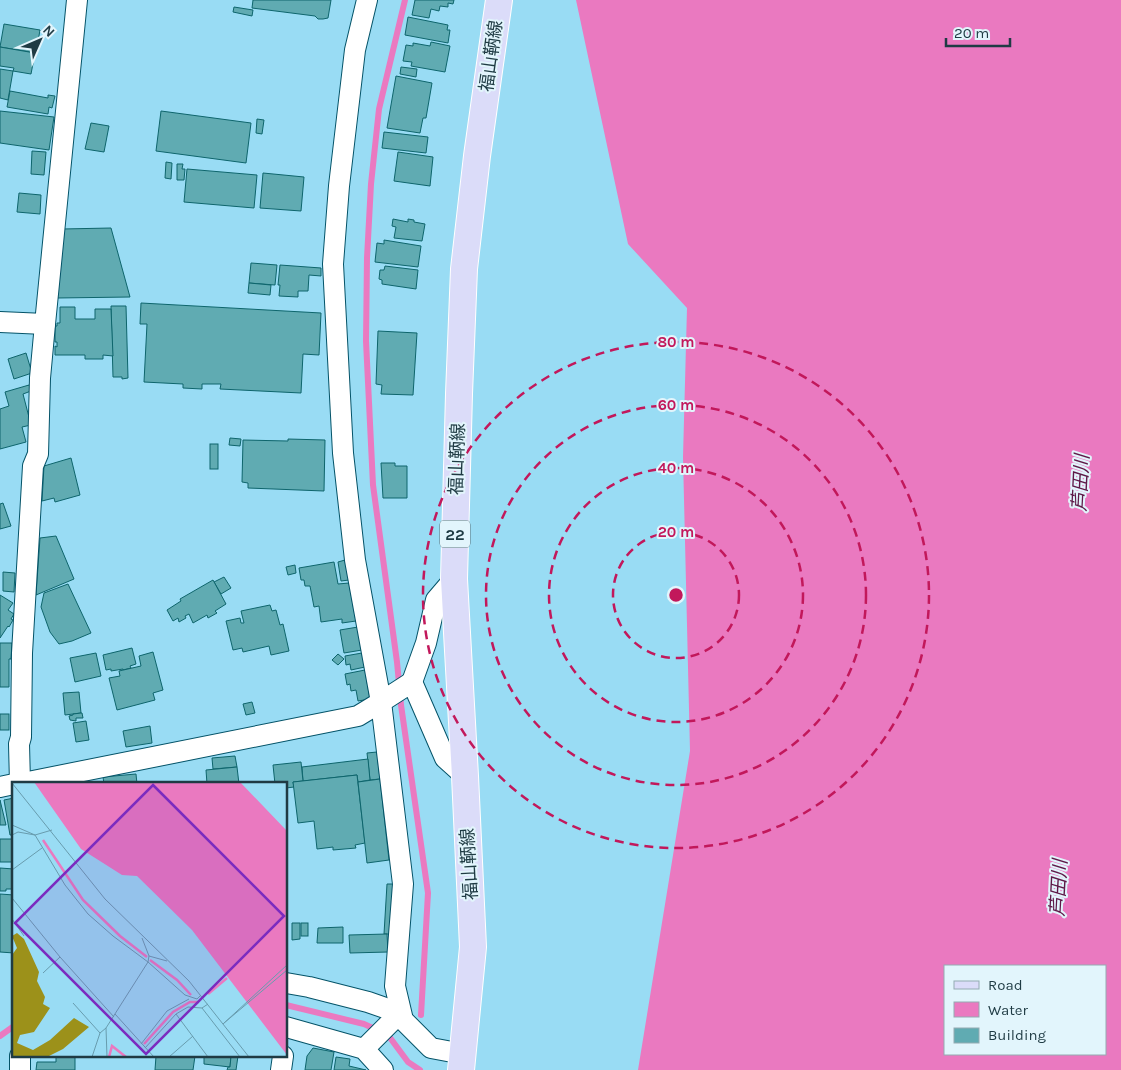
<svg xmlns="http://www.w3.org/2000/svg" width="1121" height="1070" font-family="Karla,'Noto Sans JP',sans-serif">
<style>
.water{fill:#ea79c0;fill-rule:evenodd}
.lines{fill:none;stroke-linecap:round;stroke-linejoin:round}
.stream{stroke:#ea79c0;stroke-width:6}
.building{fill:#60abb2;stroke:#0e656c}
.minor-casing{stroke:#045368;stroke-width:22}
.major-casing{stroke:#fff;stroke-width:28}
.minor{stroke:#fff;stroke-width:20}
.major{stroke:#dbdcf9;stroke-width:26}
.ring{fill:none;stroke:#c2185b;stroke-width:2.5;stroke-dasharray:9 6}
.labels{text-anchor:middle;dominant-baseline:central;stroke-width:4;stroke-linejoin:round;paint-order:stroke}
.shield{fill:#e2f5fc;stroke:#5a737b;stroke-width:1}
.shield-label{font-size:16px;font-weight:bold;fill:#1f3b44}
.street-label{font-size:18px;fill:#1f3b44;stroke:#e2f5fc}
.water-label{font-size:19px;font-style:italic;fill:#5f1948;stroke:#e2f5fc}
.inset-river{fill:none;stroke:#ea79c0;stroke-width:2.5}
.inset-road{fill:none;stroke:#689cae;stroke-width:1}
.view{fill:#7b2cbf;fill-opacity:0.15;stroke:#7b2cbf;stroke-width:2.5}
.inset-edge{fill:none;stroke:#1f3b44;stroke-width:2.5}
.centre{fill:#c2185b;stroke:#e2f5fc;stroke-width:2.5}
.ring-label{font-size:15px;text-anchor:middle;font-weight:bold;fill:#c2185b;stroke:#e2f5fc;stroke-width:4;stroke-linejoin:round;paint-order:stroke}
</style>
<rect width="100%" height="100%" fill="#99dcf4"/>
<path class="water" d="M576 0H1121V1070H638L690 751 683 457 687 308 628 244ZM945 966H1105V1054H945Z"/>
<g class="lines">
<g class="stream">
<path d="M405 0 379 109 371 184 367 258 366 341 373 485 397 662 401 705 428 893 421 1015"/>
<path d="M286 1005 364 1024 388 1035 408 1062 420 1070"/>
<path d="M0 1036 14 1026"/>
</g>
</g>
<g class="building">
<path d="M253 0H331L328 18 323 19H318L315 16 252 8Z"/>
<path d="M415 0H454L453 4 448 3V7L440 6 439 11 431 9 429 18 412 15Z"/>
<path d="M234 7 253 10 252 16 233 12Z"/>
<path d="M408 17 448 25 447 30H450L448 43 405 35Z"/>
<path d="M4 24 40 30 36 53 0 47Z"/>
<path d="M431 42 450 46 445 72 411 66 412 62 403 61 406 45 413 46V43L430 46Z"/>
<path d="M0 47 35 53 31 74 13 71 14 68 0 66Z"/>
<path d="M401 67 417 69 416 77 400 74Z"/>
<path d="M0 69 13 71 8 100 0 98Z"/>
<path d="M396 76 432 83 426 118H423L420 133 387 128Z"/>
<path d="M10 91 48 98V95L55 96 52 108 49 107 48 114 7 107Z"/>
<path d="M0 111 54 117 49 150 0 143Z"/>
<path d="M161 111 251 123 246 163 156 151Z"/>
<path d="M257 119 264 120 262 134 256 133Z"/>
<path d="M91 123 109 126 104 152 85 149Z"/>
<path d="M384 132 428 137 426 153 382 148Z"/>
<path d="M32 151 46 152 44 175 31 174Z"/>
<path d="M398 152 433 157 430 186 394 181Z"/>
<path d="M166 162 172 163 171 179 165 178Z"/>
<path d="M177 164H183L182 169H185L184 180H177Z"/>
<path d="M187 169 257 175 254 208 184 202Z"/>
<path d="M263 173 304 177 301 211 260 208Z"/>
<path d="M19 193 41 195 40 214 17 212Z"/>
<path d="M393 219 408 222V219L414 220V222L425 224 422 241 394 238 396 227 392 226Z"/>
<path d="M111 228 130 297 57 298 62 229Z"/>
<path d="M384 240 421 246 418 267 375 262 377 243 384 244Z"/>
<path d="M251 263 277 265 275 285 249 283Z"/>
<path d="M280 265 321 268V276L309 275 308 291H298V297L279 296 280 285H278Z"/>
<path d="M385 266 418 270 416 289 382 284V280L379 279 380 270H384Z"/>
<path d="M249 283 271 285 270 295 248 293Z"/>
<path d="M141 303 321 313 319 355 303 354 301 393 220 389 221 384H202V389L183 388V384L144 382 147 324H140Z"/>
<path d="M111 306H126L128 378 122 379V377H113Z"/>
<path d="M60 307H75V319H95V309H111L113 356 103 355V359H85V355H55V346L57 347V342H55V326H57V323H60Z"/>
<path d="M378 331 417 333 413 395 381 394 382 385 376 384Z"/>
<path d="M26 353 32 373 14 379 8 359Z"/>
<path d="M29 385 31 391 23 394 31 425 22 427 26 442 0 449V409L9 406 5 392Z"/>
<path d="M230 438 241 439 240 446 229 445Z"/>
<path d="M288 439 325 440 324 491 248 488V483L242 482 243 440 288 441Z"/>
<rect x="210" y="444" width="8" height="25"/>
<path d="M71 458 80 495 55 502 54 498 42 501 44 466Z"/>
<path d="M381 463H395V466H407V498H383Z"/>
<path d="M3 503 11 526 0 529V504Z"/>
<path d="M56 536 74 579 36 595 40 538Z"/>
<path d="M345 560 349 580 341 581 338 562Z"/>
<path d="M334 562 338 584 349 583 356 621 342 623V619L321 622 319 606 314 607 310 586H305L304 580H301L299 568Z"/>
<path d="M295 565 296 573 288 575 286 567Z"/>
<path d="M3 572 15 573 14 592 3 591Z"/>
<path d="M224 577 231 588 221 594 214 582Z"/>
<path d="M213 580 226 604 215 611 217 613 208 618 207 615 193 623 189 614 185 616 186 618 179 622 178 618 173 621 167 610 181 601 180 599Z"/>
<path d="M68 584 91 633 72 641 59 644 50 632 41 607 44 593Z"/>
<path d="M0 595 13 603 8 610 14 614 11 619 13 620 9 627 8 626 0 638Z"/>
<path d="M270 605 272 611 276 610 280 625 283 624 289 651 271 655 269 646 243 652 242 648 233 650 226 621 240 618 241 623H244L241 611Z"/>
<path d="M358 627 362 650 344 653 340 630Z"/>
<path d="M0 643H12L11 659H9V687H0Z"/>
<path d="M132 648 136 664 130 666 131 668 123 670V669L111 671V669L106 670 103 655Z"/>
<path d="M153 652 163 690 153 693 155 700 117 710 109 678 120 676 119 671 141 666 139 656Z"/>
<path d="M96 653 101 676 75 682 70 658Z"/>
<path d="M362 653 365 667 351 670 350 664 346 665 345 656Z"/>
<path d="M338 654 344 659 338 665 332 660Z"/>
<path d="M365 670 370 699 358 701 356 690 351 691 350 684 347 685 345 674Z"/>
<path d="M79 692 81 713 65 715 63 693Z"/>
<path d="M252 702 255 713 246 715 243 704Z"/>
<path d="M81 713H82L83 718H76V721L70 720 69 716 73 715V714Z"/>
<rect x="0" y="714" width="9" height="16"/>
<path d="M86 721 89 740 76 742 73 723Z"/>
<path d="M150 726 152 743 126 747 123 731Z"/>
<path d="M377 752 380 779 370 780 367 753Z"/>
<path d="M235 756 237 767 213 769 212 758Z"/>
<path d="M368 759 370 780 358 782 357 775 303 781 302 767Z"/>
<path d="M301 762 303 781 293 782 294 787 286 788V784H275L273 765Z"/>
<path d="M237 767 239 784H207L206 770Z"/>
<path d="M136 774 137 784H104L103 777Z"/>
<path d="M357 775 365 843 355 845 356 848 333 850V847L317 849 314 821 298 823 293 782Z"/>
<path d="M380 779 389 860 367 863 358 782Z"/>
<path d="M14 798V835H10L4 800Z"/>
<path d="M0 800 6 825H0Z"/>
<rect x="0" y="839" width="14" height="23"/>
<path d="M0 868 14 869V889H6V891H0Z"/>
<path d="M387 884H394L391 934H384Z"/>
<path d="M0 894 14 895V953L0 952Z"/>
<path d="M292 923H300V939L292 940Z"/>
<rect x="301" y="923" width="7" height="13"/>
<path d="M343 927V943H317L318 928Z"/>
<path d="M387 934 388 952 350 953 349 935Z"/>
<path d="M313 1048 334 1052 331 1070H305L307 1056Z"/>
<path d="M56 1056H75V1070H36L37 1062H56Z"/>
<path d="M156 1056H195L193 1070H155Z"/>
<path d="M204 1056H231L230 1067 204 1064Z"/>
<path d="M231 1056H238L236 1070H227L228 1067H230Z"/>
<path d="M336 1057 350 1059 349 1066 366 1070H334Z"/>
</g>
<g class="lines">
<g class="minor-casing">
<g id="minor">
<path d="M367 0 355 50 339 186 333 264 343 453 355 560 381 702 412 682 445 758 465 776"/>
<path d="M0 322 45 324 77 0"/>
<path d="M412 682 426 643 436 600 454 579"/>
<path d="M20 783 19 744 21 737 22 653 33 466 38 454 40 378 45 324"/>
<path d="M18 784 358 716 381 702 403 884 395 986 403 1020 431 1048 463 1054"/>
<path d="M0 787 14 784"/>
<path d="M286 983 309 987 368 1002 388 1009 403 1020"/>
<path d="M286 1027 364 1049 383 1070"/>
<path d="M364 1049 397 1016"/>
<path d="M20 1056V1070"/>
<path d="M281 1070 283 1056"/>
</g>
</g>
<g class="major-casing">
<path id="major" d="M461 1070 473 947 465 776 454 579 459 394 464 269 477 156 499 0"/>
</g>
<use href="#minor" class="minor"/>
<use href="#major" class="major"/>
</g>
<g class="ring">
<circle cx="676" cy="595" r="63"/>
<circle cx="676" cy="595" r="127"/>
<circle cx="676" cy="595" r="190"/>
<circle cx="676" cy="595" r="253"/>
</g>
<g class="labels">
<rect class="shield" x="440" y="520.5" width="30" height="27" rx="4"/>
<g class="shield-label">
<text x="455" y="534">22</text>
</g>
<g class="street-label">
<text transform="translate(491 56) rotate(-82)">福山鞆線</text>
<text transform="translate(457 459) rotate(-88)">福山鞆線</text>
<text transform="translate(469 864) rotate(-93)">福山鞆線</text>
</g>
<g class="water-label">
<text transform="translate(1081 483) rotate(-87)">芦田川</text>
<text transform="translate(1059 888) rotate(-87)">芦田川</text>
</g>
</g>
<g transform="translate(12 782)">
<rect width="275" height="275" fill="#99dcf4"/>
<path d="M5 151 12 157 27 190 25 199 33 215 31 222 38 226 22 250 8 253 5 261 21 268 38 258 62 236 77 245 51 267 35 275H0V173L5 166 0 154Z" fill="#9c911a"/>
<path d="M22 0H228L275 49V273L180 148 125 94 110 93 69 67Z" fill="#ea79c0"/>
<path class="inset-river" d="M31 58 71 118 108 154 135 175M138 178 165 198 179 213M196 212 215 196M132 262 161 230 178 220H187M97 275 100 264 114 275"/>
<path class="inset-road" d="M0 1 93 117 177 199 237 275M0 43 23 53 53 103 76 132 101 154 136 180 137 174 155 179M0 53 6 50 23 53 40 48M0 88 30 66M0 116 48 175 31 191M0 137 12 154M130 156 137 174M48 175 102 235M61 221 88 251 94 246M190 226 228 275M103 232 142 275M164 232 196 275M212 241 275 188M211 242 275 183M129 262 155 229 177 217M133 266 164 232 176 225 190 226 196 222M80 275 88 251M95 275 94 246 136 180 173 213 185 217 189 213M157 275 181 254"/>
<path class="view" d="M141 3 272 134 134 272 3 141Z"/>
<rect width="275" height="275" class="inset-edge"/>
</g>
<circle cx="676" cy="595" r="8" class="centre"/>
<g class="ring-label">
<text x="676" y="347">80 m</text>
<text x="676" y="410">60 m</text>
<text x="676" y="473">40 m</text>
<text x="676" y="537">20 m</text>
</g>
<rect x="944" y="965" width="162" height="90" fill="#e2f5fc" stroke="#94abb2"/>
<rect x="954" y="981" width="25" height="8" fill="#dbdcf9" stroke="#94abb2"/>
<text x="988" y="990" font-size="15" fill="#1f3b44">Road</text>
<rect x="954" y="1002" width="25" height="15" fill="#ea79c0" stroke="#94abb2"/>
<text x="988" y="1015" font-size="15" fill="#1f3b44">Water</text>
<rect x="954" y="1028" width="25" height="15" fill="#60abb2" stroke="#94abb2"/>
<text x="988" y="1040" font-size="15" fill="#1f3b44">Building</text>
<g transform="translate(40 40) rotate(45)" stroke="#e2f5fc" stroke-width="4" paint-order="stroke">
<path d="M0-4L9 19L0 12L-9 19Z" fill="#1f3b44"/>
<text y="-8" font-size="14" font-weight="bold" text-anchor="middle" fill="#1f3b44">N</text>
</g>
<path d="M946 38v8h64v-8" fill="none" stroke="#1f3b44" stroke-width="2.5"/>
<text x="954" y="38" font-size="15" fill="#1f3b44" stroke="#e2f5fc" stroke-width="4" paint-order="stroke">20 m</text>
</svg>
